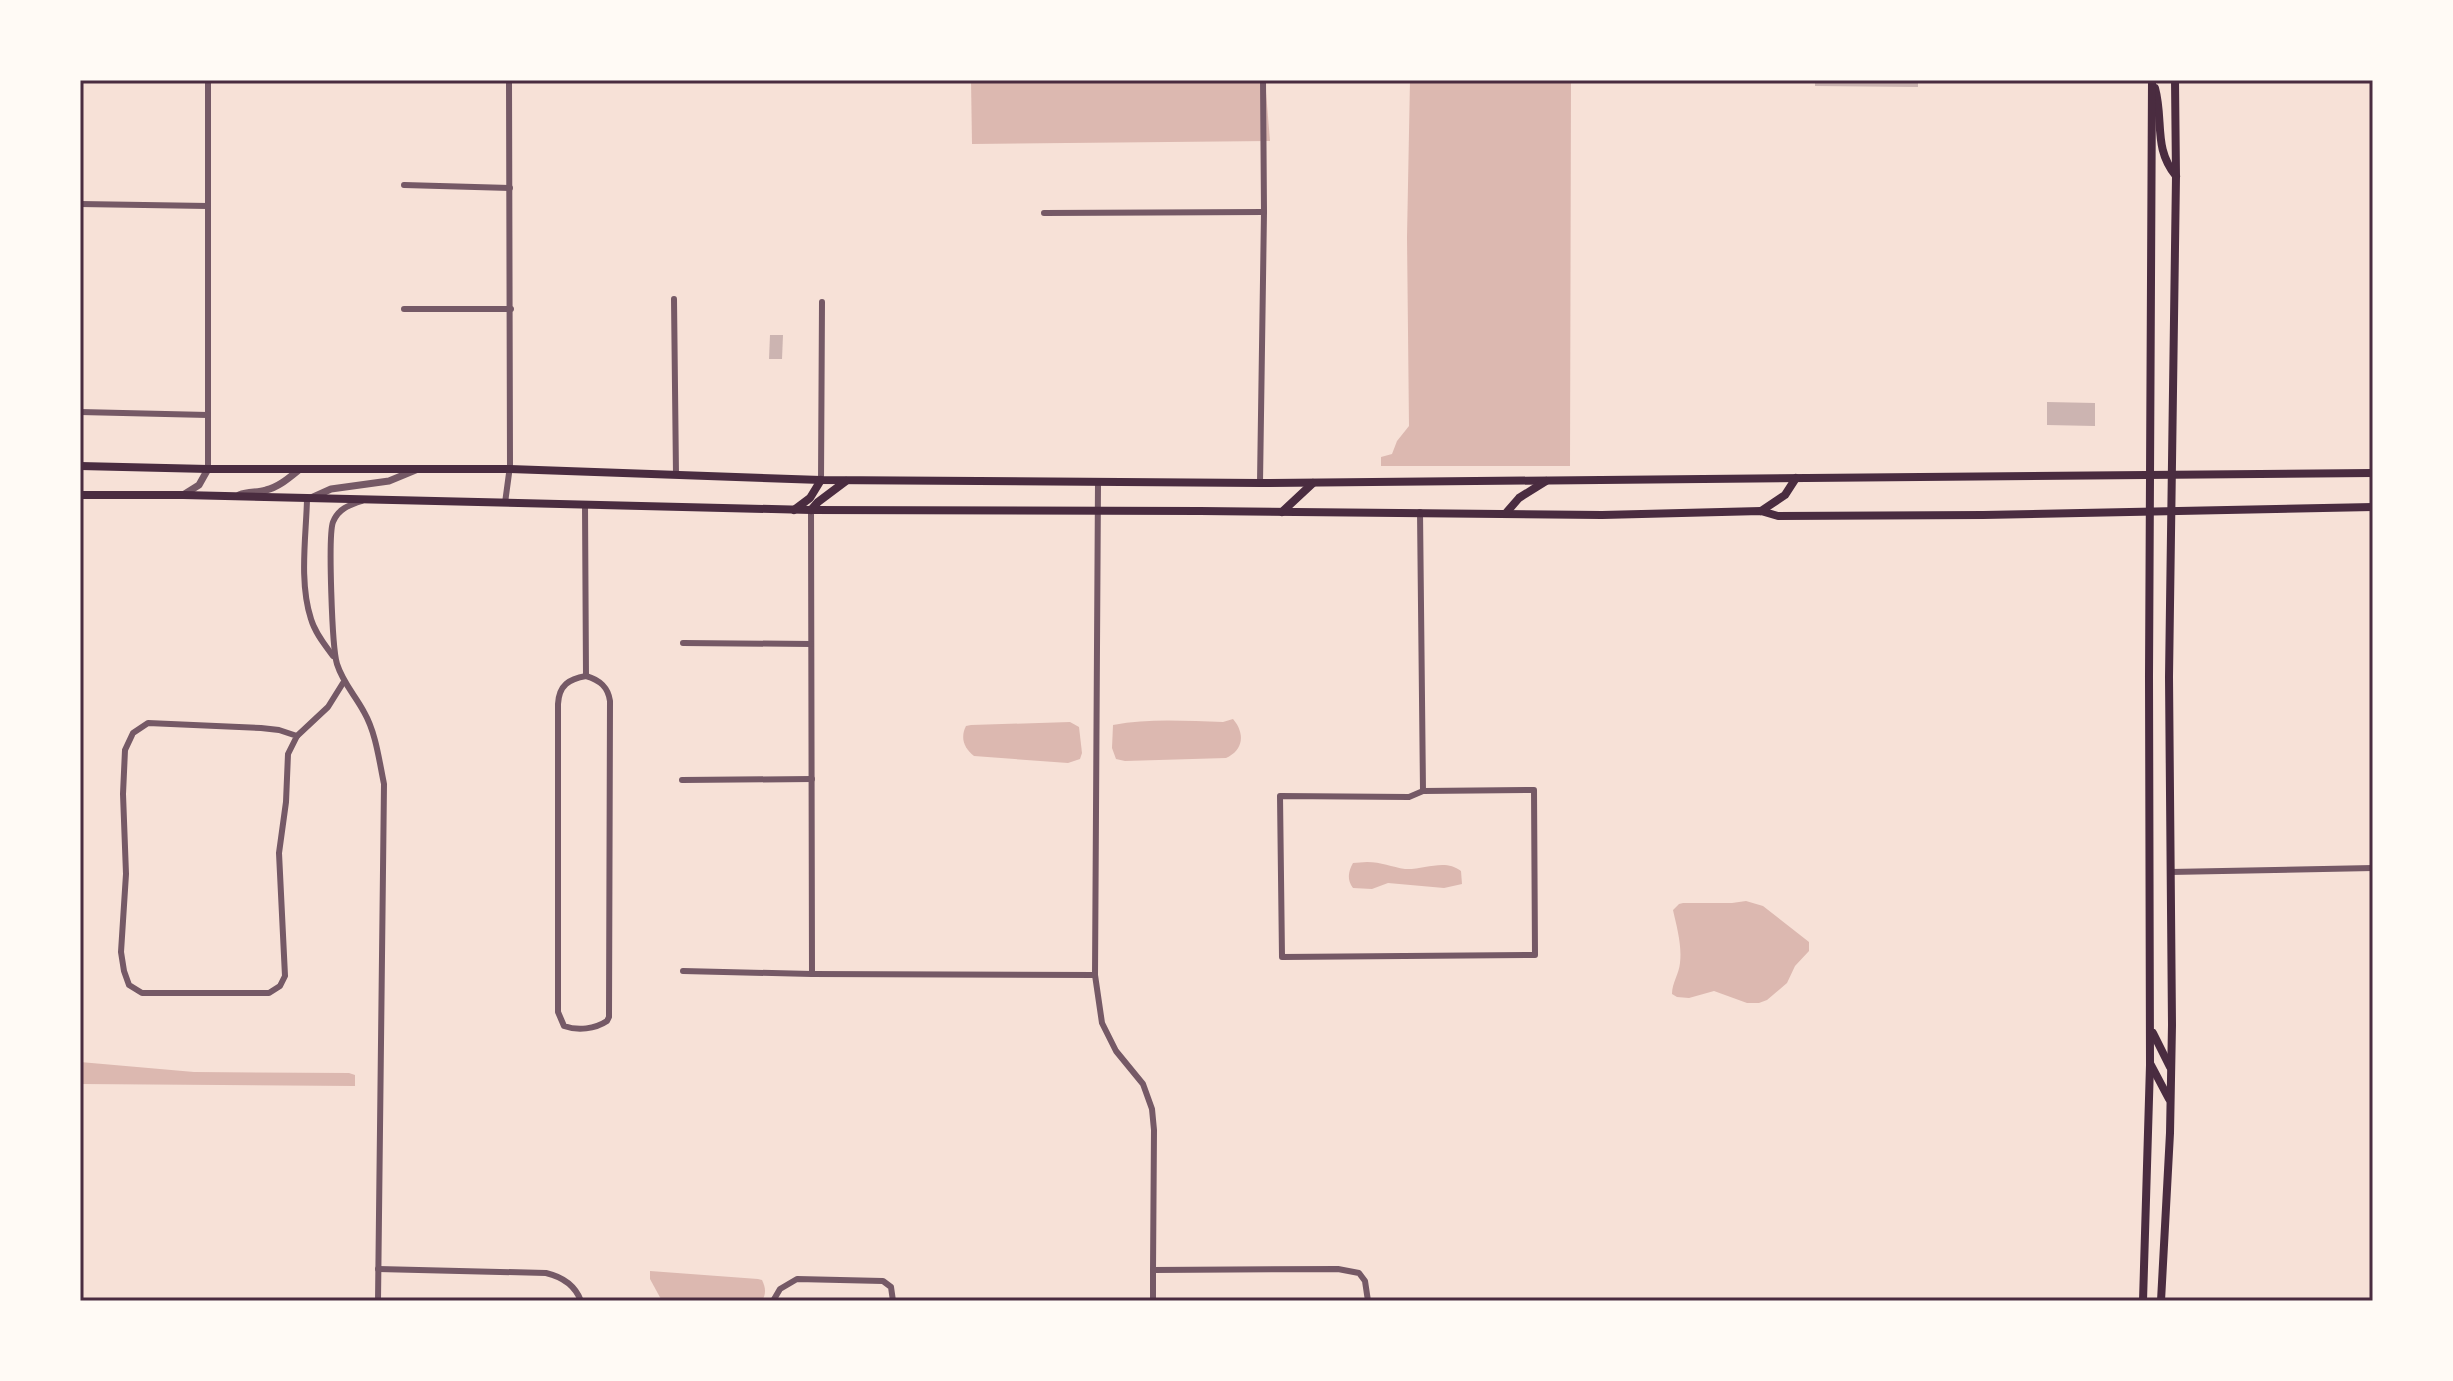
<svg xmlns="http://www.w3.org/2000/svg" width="2453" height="1381" font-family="Bitter,serif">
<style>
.water{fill:#dcb8b0}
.building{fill:#ccb4b1}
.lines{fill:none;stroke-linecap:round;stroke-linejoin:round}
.minor{stroke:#755966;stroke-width:6}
.tertiary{stroke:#755966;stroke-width:7}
.secondary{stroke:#4a2c40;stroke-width:8}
.neatline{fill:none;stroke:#4a2c40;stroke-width:3}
</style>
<rect width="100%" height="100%" fill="#f7e1d7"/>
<g class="water">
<path d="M971 80H1265L1270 141 972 144Z"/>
<path d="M1410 80H1571L1570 466H1381V457L1392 454 1397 441 1409 426 1407 237Z"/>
<path d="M1233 719C1245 733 1244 750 1226 758L1125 761 1116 759 1112 748 1113 725C1149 718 1187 721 1223 722Z"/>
<path d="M1070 722 1079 727 1082 753 1080 759 1068 763 974 756C964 748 960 738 966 726L971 725Z"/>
<path d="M1367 862C1381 862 1392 867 1405 869 1424 870 1445 858 1461 871L1462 884 1444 888 1388 883 1372 889 1353 888C1347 880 1348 872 1353 863Z"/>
<path d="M1746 901 1763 906 1809 942V951L1795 966 1787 983 1767 1000 1759 1003H1747L1714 991 1689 998 1677 997 1672 994C1672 983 1679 974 1680 963 1682 945 1677 928 1673 910L1679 904 1683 903H1732Z"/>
<path d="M80 1062 194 1072 349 1073 355 1075V1086L80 1084Z"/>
<path d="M650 1271 758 1279 762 1280C766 1288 766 1294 762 1301H662L650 1279Z"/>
</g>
<g class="building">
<path d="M1815 80H1918V87L1815 86Z"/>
<path d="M770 335H783L782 359H769Z"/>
<path d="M2047 402 2095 403V426L2047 425Z"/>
</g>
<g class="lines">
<g class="minor">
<path d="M208 80V469"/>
<path d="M404 185 510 188"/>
<path d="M80 204 208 206"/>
<path d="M1044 213 1264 212"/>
<path d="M674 299 676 475"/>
<path d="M404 309H511"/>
<path d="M80 412 208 415"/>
<path d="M821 480 822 302"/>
<path d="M1098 483 1095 975 1102 1023 1116 1051 1143 1084 1152 1109 1154 1130 1153 1270"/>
<path d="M1260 483 1264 212 1263 80"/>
<path d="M307 500C306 537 299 582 311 619 315 633 325 645 333 656"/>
<path d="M362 501C349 505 338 509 333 522 328 535 332 648 337 664 343 683 355 695 364 712 376 733 379 760 384 784L378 1301"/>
<path d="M505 503 510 466 509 80"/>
<path d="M585 505 586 676"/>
<path d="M811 510 812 974"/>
<path d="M1420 512 1423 791"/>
<path d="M683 643 811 644"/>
<path d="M586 676C600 680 608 687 610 701L609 1017 607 1021C595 1029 578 1031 564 1026L558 1012V704C559 685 569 679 586 676Z"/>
<path d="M148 723 261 728 279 730 297 736 288 754 286 802 279 853 285 976 280 986 269 993H142L129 985 124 971 121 952 126 874 123 794 125 750 133 733Z"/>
<path d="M297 736 328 707 343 683"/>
<path d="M682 780 812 779"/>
<path d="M1534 790 1535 955 1282 957 1280 796 1409 797 1423 791Z"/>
<path d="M2170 872 2373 868"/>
<path d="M683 971 812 974 1095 975"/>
<path d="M378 1269 546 1273C563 1277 575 1285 581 1301"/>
<path d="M773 1301 780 1289 797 1279 883 1281 891 1287 893 1301"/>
<path d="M1153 1301V1270L1338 1269 1359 1273 1365 1281 1368 1301"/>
</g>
<g class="tertiary">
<path d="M183 495 199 485 208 469"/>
<path d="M239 495C249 491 257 493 266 490 279 487 290 477 300 469"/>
<path d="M311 498 331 489 389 481 418 469"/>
</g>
<g class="secondary">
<path d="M2155 88C2164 121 2153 148 2176 176"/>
<path d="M80 466 208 469H510L821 480 1260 483 2373 473"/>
<path d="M80 495H183L811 510 1200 511 1602 515 1761 511 1778 516 1983 515 2373 507"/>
<path d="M794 510 810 498 821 480"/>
<path d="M811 510 818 502 846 481"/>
<path d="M1761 511 1785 495 1796 478"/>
<path d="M1282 512 1313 483"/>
<path d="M1506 513 1519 498 1546 481"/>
<path d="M2153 1033 2170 1067"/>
<path d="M2151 1065 2169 1099"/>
<path d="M2143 1301 2150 1065 2149 677 2152 80"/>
<path d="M2161 1301 2170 1133 2172 1025 2169 677 2176 176 2175 80"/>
</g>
</g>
<rect width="2453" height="1381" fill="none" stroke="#fffaf5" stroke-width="164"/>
<rect x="82" y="82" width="2289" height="1217" class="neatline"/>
</svg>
